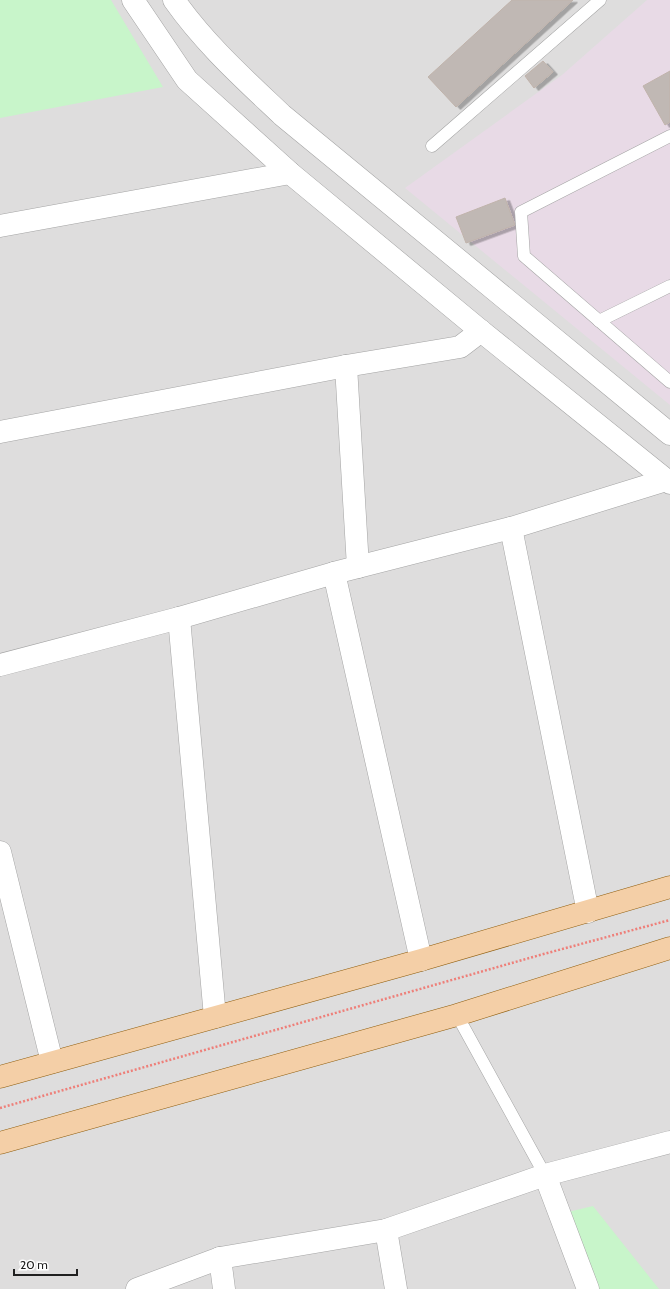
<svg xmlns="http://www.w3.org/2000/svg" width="670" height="1289" font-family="Cabin,sans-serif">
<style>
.residential{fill:#dedddd}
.industrial{fill:#e8dae6}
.park{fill:#c8f5ca}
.building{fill:#c0b8b4;stroke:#c0b3ab;filter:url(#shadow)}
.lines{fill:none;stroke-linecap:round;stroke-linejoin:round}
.service-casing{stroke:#a4a4a4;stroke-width:13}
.minor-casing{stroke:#a4a4a4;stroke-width:23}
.primary-casing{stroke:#8f5d0d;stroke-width:23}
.path{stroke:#ee7f79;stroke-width:2.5;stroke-dasharray:2 2;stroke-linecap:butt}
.service{stroke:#fff;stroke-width:12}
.minor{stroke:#fff;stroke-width:22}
.primary{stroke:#f4cfa7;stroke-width:22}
</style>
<defs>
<filter id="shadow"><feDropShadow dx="4.5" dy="2.5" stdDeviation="0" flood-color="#0004"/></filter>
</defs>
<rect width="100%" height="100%" fill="#f0ece7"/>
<rect class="residential" x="0" y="0" width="670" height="1289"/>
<path class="industrial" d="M647 0H670V405L405 188 562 75Z"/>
<g class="park">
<path d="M0 0H111L163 87 0 118Z"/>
<path d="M593 1206 659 1289H599L568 1212Z"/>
</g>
<g class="building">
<path d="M512 0H573L456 107 428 77Z"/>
<path d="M543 61 553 72 534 88 525 76Z"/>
<path d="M670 71V122L665 125 643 86Z"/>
<path d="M505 198 515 225 466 243 456 217Z"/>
</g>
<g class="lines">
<g class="service-casing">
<g id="service">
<path d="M670 136 521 212 524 256 670 382"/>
<path d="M432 146 600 0"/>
<path d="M599 321 670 286"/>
<path d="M457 1015 545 1175"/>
</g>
</g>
<g class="minor-casing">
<g id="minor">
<path d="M133 0 187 80 290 173 481 331 670 483"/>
<path d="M174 0C205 44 243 78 282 115L670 434"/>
<path d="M0 226 290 173"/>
<path d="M346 366 358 567"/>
<path d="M0 432 346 366 460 347 481 331"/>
<path d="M511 528 588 912"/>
<path d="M334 573 421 960"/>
<path d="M179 618 215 1017"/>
<path d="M0 665 179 618 334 573 511 528 666 480"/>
<path d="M0 852 52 1062"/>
<path d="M545 1175 588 1289"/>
<path d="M386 1230 396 1289"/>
<path d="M220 1258 224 1289"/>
<path d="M137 1289 220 1258 386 1230 545 1175 670 1142"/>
</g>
</g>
<g class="primary-casing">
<g id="primary">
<path d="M0 1077 421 960 670 887"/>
<path d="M0 1143 457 1015 670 948"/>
</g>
</g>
<path class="path" d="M0 1108 540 955 670 920"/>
<use href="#service" class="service"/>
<use href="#minor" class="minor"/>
<use href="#primary" class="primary"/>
</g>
<path d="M14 1269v6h63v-6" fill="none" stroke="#202020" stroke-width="2"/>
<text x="20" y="1269" font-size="12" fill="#202020" stroke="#ffffff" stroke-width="3" paint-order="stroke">20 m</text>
</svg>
